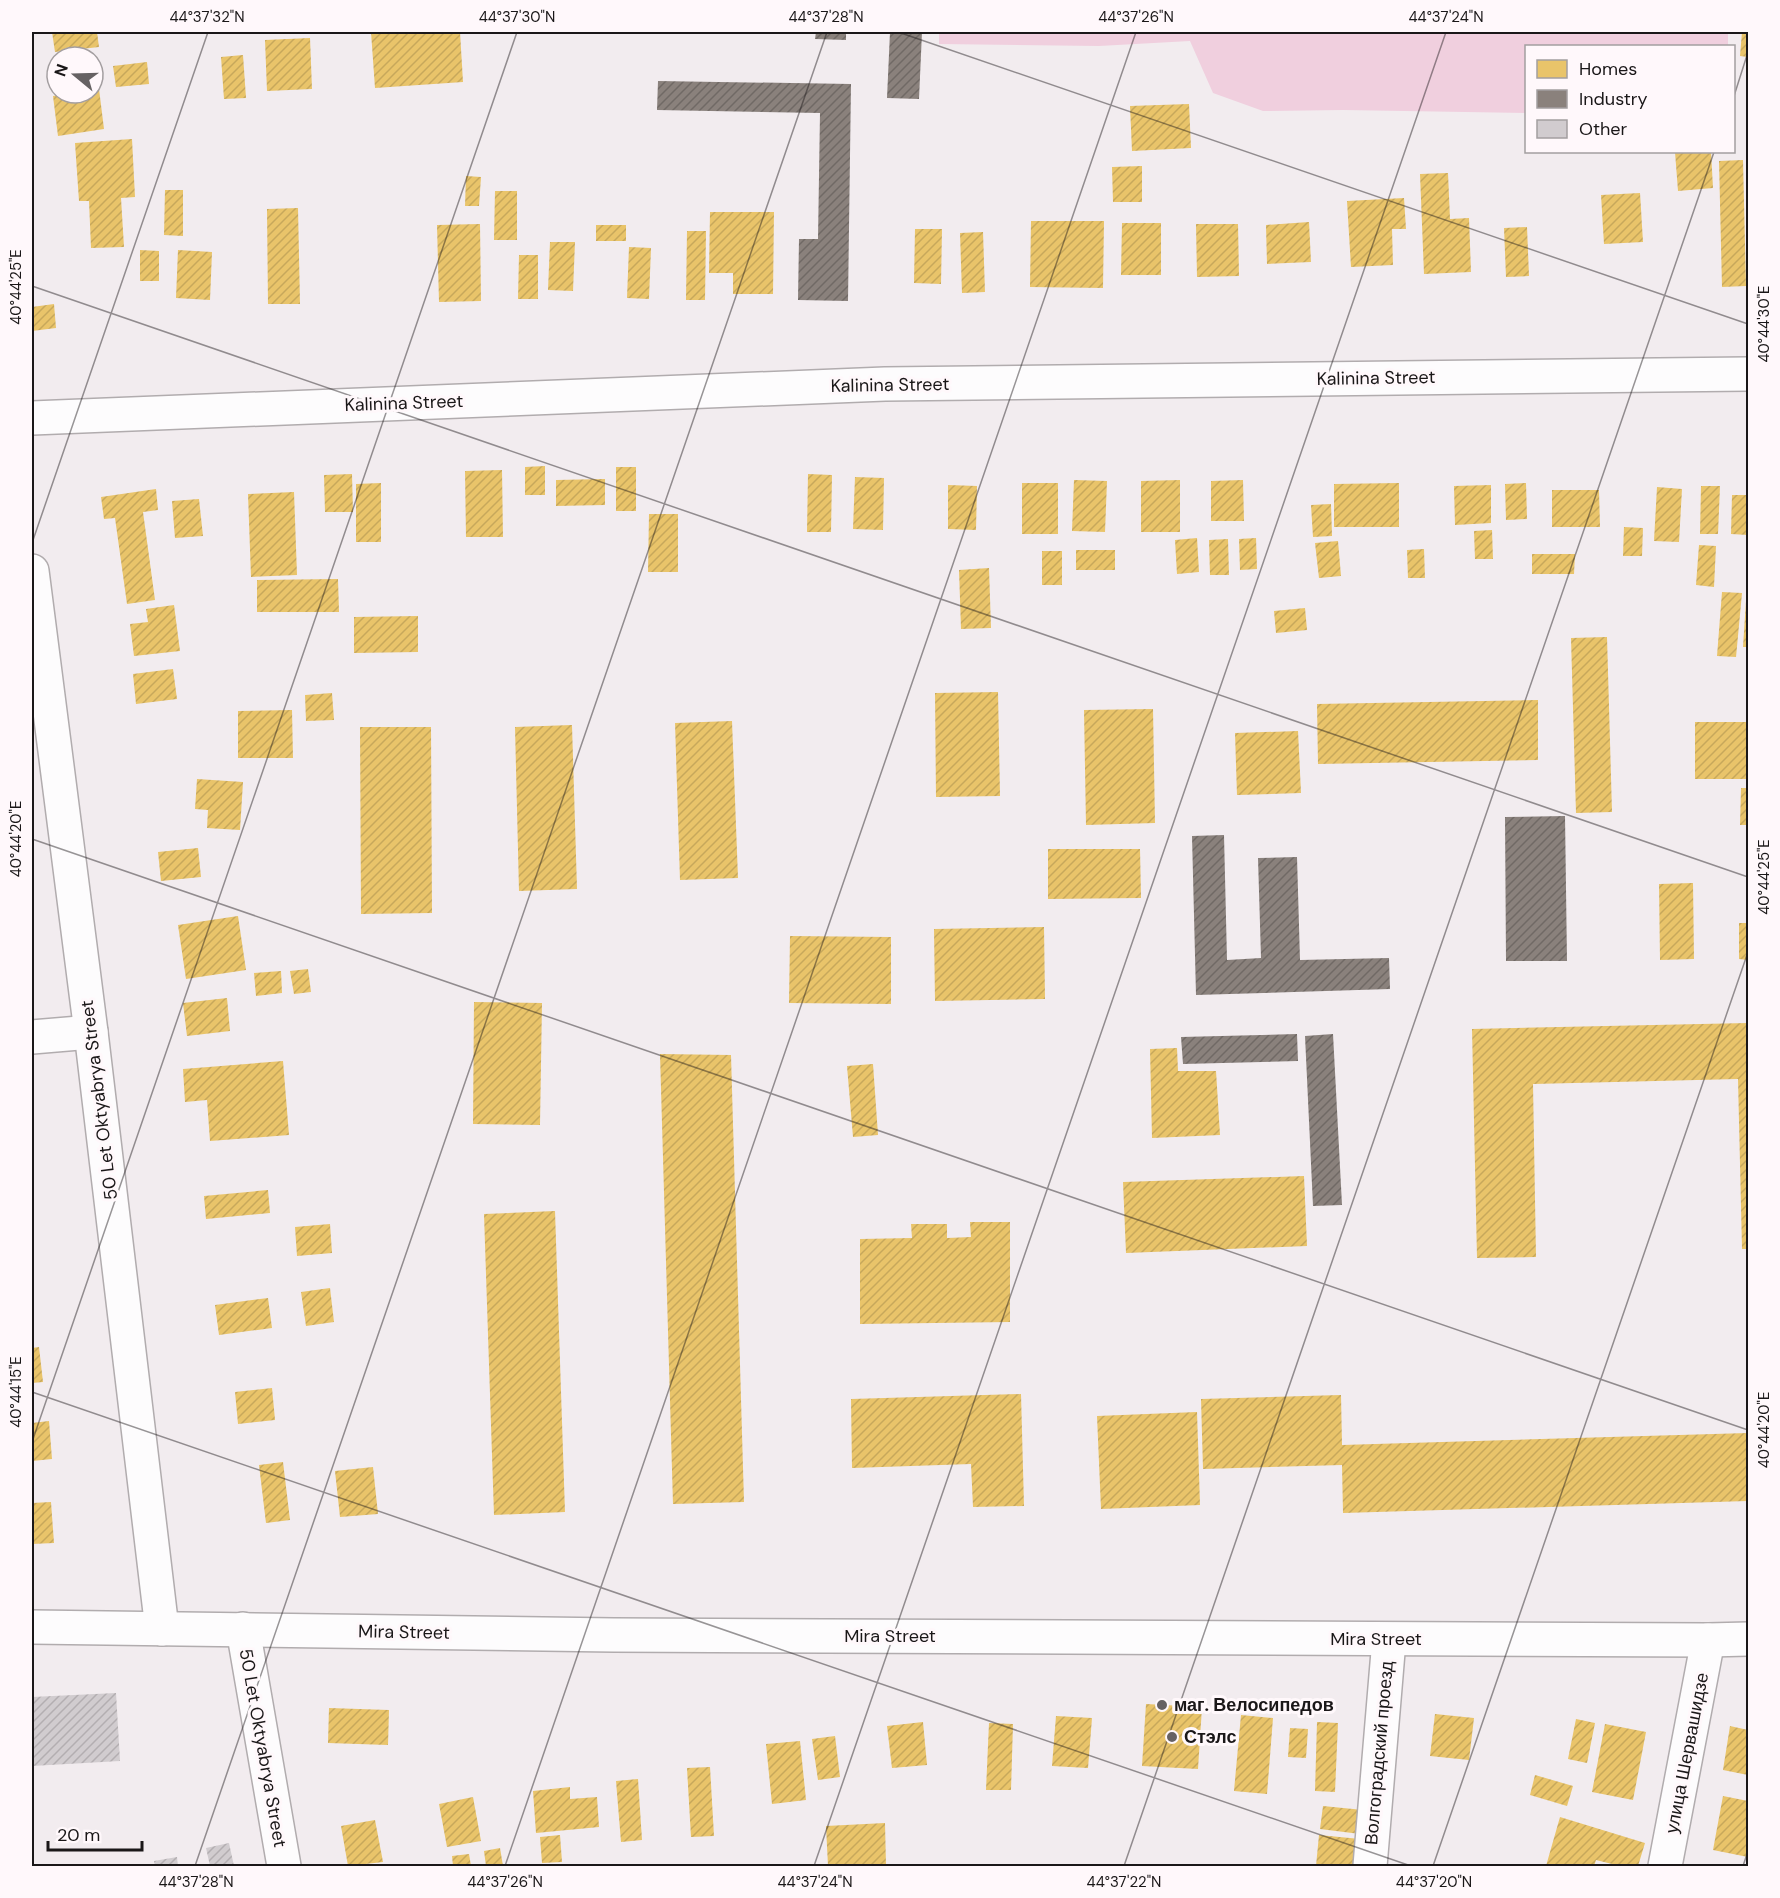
<svg xmlns="http://www.w3.org/2000/svg" width="1780" height="1898" font-family="'DM Sans',sans-serif">
<style>
.garden{fill:#f0cfde}
.homes{fill:url(#homes-hatch)}
.industry{fill:url(#industry-hatch)}
.building{fill:url(#building-hatch)}
.lines{fill:none;stroke-linecap:round;stroke-linejoin:round}
.minor-casing{stroke:#b1acae;stroke-width:36}
.minor{stroke:#fdfcfd;stroke-width:33}
.ticks{fill:none;stroke:#1a1718;stroke-width:1.5;stroke-opacity:0.45}
.poi-dot{fill:#666263;stroke:#fff8fb;stroke-width:2}
.labels{text-anchor:middle;dominant-baseline:central;stroke-width:6;stroke-linejoin:round;paint-order:stroke}
.street-label{font-size:18px;fill:#1a1718;stroke:#fff8fb}
.poi-label{font-size:18px;font-weight:bold;fill:#1a1718;stroke:#fff8fb;text-anchor:start}
.neatline{fill:none;stroke:#1a1718;stroke-width:2}
.ticks-label{font-size:15px;text-anchor:middle;fill:#1a1718}
</style>
<defs>
<pattern id="homes-hatch" width="6" height="6" patternUnits="userSpaceOnUse" patternTransform="scale(1.5)"><rect width="6" height="6" fill="#e9c46a"/><path d="M-1 1l2-2M0 6l6-6M5 7l2-2" fill="none" stroke="#c7a85b"/></pattern>
<pattern id="industry-hatch" width="6" height="6" patternUnits="userSpaceOnUse" patternTransform="scale(1.5)"><rect width="6" height="6" fill="#8a817c"/><path d="M-1 1l2-2M0 6l6-6M5 7l2-2" fill="none" stroke="#706965"/></pattern>
<pattern id="building-hatch" width="6" height="6" patternUnits="userSpaceOnUse" patternTransform="scale(1.5)"><rect width="6" height="6" fill="#d1cccf"/><path d="M-1 1l2-2M0 6l6-6M5 7l2-2" fill="none" stroke="#b3aeb1"/></pattern>
</defs>
<rect width="100%" height="100%" fill="#f2ecef"/>
<path class="garden" d="M939 32H1728V46H1526V113L1343 110 1263 111 1213 93 1190 41 1099 46 939 44Z"/>
<g class="homes">
<path d="M52 32H97L99 47 55 52Z"/>
<path d="M371 32H460L463 82 375 88Z"/>
<path d="M1742 32H1748V57L1740 56Z"/>
<path d="M310 38 312 89 267 91 265 40Z"/>
<path d="M243 55 246 98 224 99 221 57Z"/>
<path d="M147 62 149 84 116 87 113 66Z"/>
<path d="M99 89 104 129 58 136 53 96 73 93H93V90Z"/>
<path d="M1189 104 1191 148 1132 151 1130 106Z"/>
<path d="M132 139 135 197 121 198 124 247 91 248 89 201H79L75 143Z"/>
<path d="M1675 152H1711L1713 188 1678 191Z"/>
<path d="M1743 160 1746 286 1722 287 1719 161Z"/>
<path d="M1142 166V202H1113L1112 167Z"/>
<path d="M1448 173 1450 219 1469 218 1471 272 1424 274 1420 174Z"/>
<path d="M466 176 481 177 479 206H465Z"/>
<path d="M165 190H183V236L164 235Z"/>
<path d="M495 191H517V240H494Z"/>
<path d="M1640 193 1643 242 1604 244 1601 195Z"/>
<path d="M1404 198 1406 229H1392L1393 265 1351 267 1347 201Z"/>
<path d="M298 208 300 304H268L267 209Z"/>
<path d="M710 212H774L773 294H733V273H709Z"/>
<path d="M1031 221H1104L1103 288 1030 287Z"/>
<path d="M1309 222 1311 262 1267 264 1266 225Z"/>
<path d="M1122 223H1161V275H1121Z"/>
<path d="M480 224 481 301 439 302 437 225Z"/>
<path d="M1196 224H1238L1239 276 1197 277Z"/>
<rect x="596" y="225" width="30" height="16"/>
<path d="M1527 227 1529 276 1506 277 1504 228Z"/>
<path d="M915 229H942L941 284 914 283Z"/>
<path d="M687 231H706L705 300H686Z"/>
<path d="M983 232 985 292 962 293 960 233Z"/>
<path d="M550 242H575L573 291 548 290Z"/>
<path d="M629 247 651 248 649 299 627 298Z"/>
<path d="M140 250 159 251V281H140Z"/>
<path d="M178 250 212 252 210 300 176 298Z"/>
<path d="M519 255H538V299H518Z"/>
<path d="M54 304 56 328 32 331V307Z"/>
<path d="M545 466V495H525V467Z"/>
<rect x="616" y="467" width="20" height="44"/>
<path d="M502 470 503 537H466L465 471Z"/>
<path d="M352 474 353 512H325L324 475Z"/>
<path d="M808 474 832 475 831 532H807Z"/>
<path d="M855 477 884 478 883 530 853 529Z"/>
<path d="M605 479V505L556 506V480Z"/>
<path d="M1074 480 1107 481 1105 532 1072 531Z"/>
<path d="M1180 480V532H1141V481Z"/>
<path d="M1243 480 1244 521H1211V481Z"/>
<path d="M381 483V542H356V484Z"/>
<rect x="1022" y="483" width="36" height="51"/>
<path d="M1399 483V527H1334V484Z"/>
<path d="M1526 483 1527 519 1506 520 1505 484Z"/>
<path d="M948 485 977 486 976 530 948 529Z"/>
<path d="M1491 485V523L1455 525 1454 486Z"/>
<path d="M1701 486H1720L1718 534H1700Z"/>
<path d="M1657 487 1682 489 1679 542 1654 541Z"/>
<path d="M156 489 158 510 143 512 155 600 127 604 115 518 104 519 101 497Z"/>
<path d="M1552 490H1599L1600 527H1552Z"/>
<path d="M294 492 297 575 251 577 248 494Z"/>
<path d="M1732 495H1748V535L1731 534Z"/>
<path d="M199 499 203 536 175 538 172 501Z"/>
<path d="M1331 504 1332 536 1313 537 1311 505Z"/>
<path d="M649 514H678V572H648Z"/>
<path d="M1624 527 1643 528 1642 556H1623Z"/>
<path d="M1492 530 1493 559H1475L1474 531Z"/>
<path d="M1197 538 1199 572 1177 574 1175 540Z"/>
<path d="M1256 538 1257 569 1240 570 1239 539Z"/>
<path d="M1228 539 1229 575H1210L1209 540Z"/>
<path d="M1338 541 1341 576 1319 578 1315 543Z"/>
<path d="M1699 545 1716 546 1714 587 1696 585Z"/>
<path d="M1424 549 1425 578H1408L1407 550Z"/>
<rect x="1076" y="550" width="39" height="20"/>
<rect x="1042" y="551" width="20" height="34"/>
<path d="M1532 554H1575L1574 574H1532Z"/>
<path d="M989 568 991 628 961 629 959 570Z"/>
<path d="M338 579 339 612H257V580Z"/>
<path d="M1722 592 1742 593 1736 657 1717 656Z"/>
<path d="M1746 601H1748V647H1743Z"/>
<path d="M174 605 180 651 134 656 130 624 148 622 146 609Z"/>
<path d="M1305 608 1307 630 1276 633 1274 611Z"/>
<path d="M418 616V652L354 653V617Z"/>
<path d="M1607 637 1612 812 1576 813 1571 638Z"/>
<path d="M173 669 177 699 136 704 133 674Z"/>
<path d="M998 692 1000 796 936 797 935 693Z"/>
<path d="M332 693 334 720 306 721 305 695Z"/>
<path d="M1538 700V760L1318 764 1317 704Z"/>
<path d="M1153 709 1155 823 1086 825 1084 710Z"/>
<path d="M292 710 293 758H238V711Z"/>
<path d="M732 721 738 878 680 880 675 723Z"/>
<rect x="1695" y="722" width="53" height="57"/>
<path d="M572 725 577 889 519 891 515 727Z"/>
<path d="M360 727H431L432 913 361 914Z"/>
<path d="M1298 731 1301 793 1237 795 1235 733Z"/>
<path d="M197 779 243 782 240 830 207 828 208 810 195 809Z"/>
<path d="M1741 788H1748V825H1740Z"/>
<path d="M198 848 201 877 161 881 158 852Z"/>
<path d="M1048 849H1140L1141 898 1048 899Z"/>
<path d="M1693 883 1694 959 1660 960 1659 884Z"/>
<path d="M238 916 246 970 186 979 178 925Z"/>
<path d="M1739 923H1748V960L1739 959Z"/>
<path d="M1044 927 1045 999 935 1001 934 929Z"/>
<path d="M790 936 891 937V1004L789 1003Z"/>
<path d="M308 969 311 992 294 994 290 971Z"/>
<path d="M281 971 282 993 256 996 254 973Z"/>
<path d="M227 998 230 1031 187 1036 183 1003Z"/>
<path d="M474 1002 542 1003 540 1125 473 1124Z"/>
<path d="M1748 1023V1249H1742L1738 1079 1533 1084 1536 1257 1477 1258 1472 1029Z"/>
<path d="M1177 1048 1178 1071H1216L1220 1135 1152 1138 1150 1049Z"/>
<path d="M660 1054 731 1055 744 1502 673 1504Z"/>
<path d="M283 1061 289 1135 210 1141 207 1100 185 1102 183 1069Z"/>
<path d="M873 1064 878 1135 853 1137 847 1066Z"/>
<path d="M1304 1176 1307 1246 1126 1253 1123 1182Z"/>
<path d="M268 1190 270 1213 206 1219 204 1196Z"/>
<path d="M555 1211 565 1512 494 1515 484 1214Z"/>
<path d="M970 1222H1010V1322L860 1324V1239L912 1238 911 1224H947V1238L971 1237Z"/>
<path d="M330 1224 332 1253 297 1256 295 1227Z"/>
<path d="M330 1288 334 1322 306 1326 301 1292Z"/>
<path d="M268 1298 272 1328 219 1335 215 1305Z"/>
<path d="M39 1347 43 1382 32 1383V1348Z"/>
<path d="M272 1388 275 1420 238 1424 235 1392Z"/>
<path d="M1021 1394 1024 1506 973 1507 971 1464 852 1468 851 1399Z"/>
<path d="M1341 1395 1342 1445 1748 1433V1501L1343 1513 1342 1465 1203 1469 1201 1399Z"/>
<path d="M1197 1412 1200 1505 1101 1509 1097 1416Z"/>
<path d="M49 1421 52 1459 32 1461V1423Z"/>
<path d="M283 1462 290 1520 266 1523 259 1465Z"/>
<path d="M373 1467 378 1514 340 1517 335 1471Z"/>
<path d="M51 1502 54 1543 32 1544V1503Z"/>
<path d="M1146 1704 1202 1707 1198 1769 1142 1766Z"/>
<path d="M329 1708 389 1710 388 1745 328 1743Z"/>
<path d="M1435 1714 1474 1718 1469 1760 1430 1756Z"/>
<path d="M1241 1715 1273 1718 1267 1794 1234 1791Z"/>
<path d="M1056 1716 1092 1718 1088 1768 1052 1766Z"/>
<path d="M1576 1719 1595 1723 1587 1763 1568 1759Z"/>
<path d="M923 1722 927 1765 892 1768 887 1726Z"/>
<path d="M1317 1722 1338 1723 1335 1792 1315 1791Z"/>
<path d="M989 1723 1013 1724 1011 1790H986Z"/>
<path d="M1605 1724 1646 1732 1633 1800 1592 1792Z"/>
<path d="M1730 1726 1748 1730V1775L1723 1770Z"/>
<path d="M1290 1728 1308 1729 1306 1758 1288 1757Z"/>
<path d="M835 1736 840 1777 818 1780 812 1739Z"/>
<path d="M800 1741 806 1800 772 1804 766 1744Z"/>
<path d="M710 1767 714 1836 691 1837 687 1768Z"/>
<path d="M1535 1775 1573 1786 1567 1806 1530 1795Z"/>
<path d="M638 1779 642 1840 621 1842 616 1781Z"/>
<path d="M570 1787V1799L597 1797 599 1827 536 1833 533 1791Z"/>
<path d="M1723 1796 1748 1801V1857L1713 1850Z"/>
<path d="M473 1797 481 1841 447 1847 439 1804Z"/>
<path d="M1323 1806 1363 1810 1360 1834 1320 1829Z"/>
<path d="M1560 1817 1645 1843 1638 1866H1620L1596 1860 1594 1866H1546Z"/>
<path d="M375 1820 383 1862 348 1866 341 1826Z"/>
<path d="M885 1823 886 1866H828L826 1826Z"/>
<path d="M560 1835 562 1862 542 1863 540 1837Z"/>
<path d="M1319 1835 1360 1839 1357 1866H1316Z"/>
<path d="M500 1848 503 1866H486L484 1851Z"/>
<path d="M469 1854 471 1866H453L452 1856Z"/>
</g>
<g class="industry">
<path d="M816 32H846V40L815 39Z"/>
<path d="M890 32H922L919 99 887 98Z"/>
<path d="M658 81 851 84 848 301 798 300 799 239H818L820 113 657 110Z"/>
<path d="M1565 816 1567 961H1506L1505 817Z"/>
<path d="M1224 835 1227 960 1261 958 1258 858 1297 857 1300 960 1389 958 1390 989 1196 995 1192 836Z"/>
<path d="M1297 1034 1298 1061 1183 1064 1181 1037Z"/>
<path d="M1333 1034 1342 1205 1313 1206 1305 1036Z"/>
</g>
<g class="building">
<path d="M116 1693 120 1761 32 1766V1697Z"/>
<path d="M229 1843 234 1866H210L206 1848Z"/>
<path d="M177 1857 178 1866H155L154 1861Z"/>
</g>
<g class="lines">
<g class="minor-casing">
<g id="minor">
<path d="M32 418 885 384 1748 374"/>
<path d="M32 571 91 1032 162 1629"/>
<path d="M32 1037 91 1032"/>
<path d="M32 1627 614 1635 1708 1640 1748 1639"/>
<path d="M243 1629 284 1866"/>
<path d="M1370 1866 1389 1640"/>
<path d="M1665 1866 1708 1640"/>
</g>
</g>
<use href="#minor" class="minor"/>
</g>
<path class="ticks" d="M898 32 1748 324M1734 96 1748 52M32 286 1748 877M32 543 208 32M32 839 1748 1430M32 1392 1411 1866M32 1442 517 32M195 1866 827 32M505 1866 1136 32M814 1866 1446 32M1124 1866 1714 152M1433 1866 1748 952M1743 1866 1748 1851"/>
<g class="poi-dot">
<circle cx="1162" cy="1705" r="6"/>
<circle cx="1172" cy="1737" r="6"/>
</g>
<g class="labels">
<g class="street-label">
<text transform="translate(1376 378) rotate(-1)">Kalinina Street</text>
<text transform="translate(890 385) rotate(-1)">Kalinina Street</text>
<text transform="translate(404 403) rotate(-2)">Kalinina Street</text>
<text transform="translate(99 1100) rotate(-97)">50 Let Oktyabrya Street</text>
<text transform="translate(404 1632) rotate(1)">Mira Street</text>
<text x="890" y="1636">Mira Street</text>
<text x="1376" y="1639">Mira Street</text>
<text transform="translate(263 1748) rotate(80)">50 Let Oktyabrya Street</text>
<text transform="translate(1379 1753) rotate(-85)">Волгоградский проезд</text>
<text transform="translate(1687 1753) rotate(-79)">улица Шервашидзе</text>
</g>
<g class="poi-label">
<text x="1174" y="1705">маг. Велосипедов</text>
<text x="1184" y="1737">Стэлс</text>
</g>
</g>
<rect width="1780" height="1898" fill="none" stroke="#fff8fb" stroke-width="66"/>
<rect x="1525" y="45" width="210" height="108" fill="#fff8fb" stroke="#a39ea0" stroke-width="1.5"/>
<rect x="1537" y="60" width="30" height="18" fill="#e9c46a" stroke="#a39ea0" stroke-width="1.5"/>
<text x="1579" y="75" font-size="18" fill="#1a1718">Homes</text>
<rect x="1537" y="90" width="30" height="18" fill="#8a817c" stroke="#a39ea0" stroke-width="1.5"/>
<text x="1579" y="105" font-size="18" fill="#1a1718">Industry</text>
<rect x="1537" y="120" width="30" height="18" fill="#d1cccf" stroke="#a39ea0" stroke-width="1.5"/>
<text x="1579" y="135" font-size="18" fill="#1a1718">Other</text>
<g transform="translate(75 75) rotate(289)"><circle r="28" fill="#fff8fb" stroke="#a39ea0" stroke-width="1.5"/>
<path d="M0-4.5L10 22L0 15L-10 22Z" fill="#666263"/>
<text y="-9" font-size="16" font-weight="bold" text-anchor="middle" fill="#1a1718">N</text>
</g>
<path d="M48 1841v9h94v-9" fill="none" stroke="#1a1718" stroke-width="3"/>
<text x="57" y="1841" font-size="18" fill="#1a1718" stroke="#fff8fb" stroke-width="4.5" paint-order="stroke">20 m</text>
<rect x="33" y="33" width="1714" height="1832" class="neatline"/>
<g class="ticks-label">
<text x="207" y="22">44°37'32"N</text>
<text x="517" y="22">44°37'30"N</text>
<text x="826" y="22">44°37'28"N</text>
<text x="1136" y="22">44°37'26"N</text>
<text x="1446" y="22">44°37'24"N</text>
<text transform="translate(16 287) rotate(-90)" y="5">40°44'25"E</text>
<text transform="translate(1764 324) rotate(-90)" y="5">40°44'30"E</text>
<text transform="translate(16 839) rotate(-90)" y="5">40°44'20"E</text>
<text transform="translate(1764 877) rotate(-90)" y="5">40°44'25"E</text>
<text transform="translate(16 1392) rotate(-90)" y="5">40°44'15"E</text>
<text transform="translate(1764 1430) rotate(-90)" y="5">40°44'20"E</text>
<text x="196" y="1887">44°37'28"N</text>
<text x="505" y="1887">44°37'26"N</text>
<text x="815" y="1887">44°37'24"N</text>
<text x="1124" y="1887">44°37'22"N</text>
<text x="1434" y="1887">44°37'20"N</text>
</g>
</svg>
